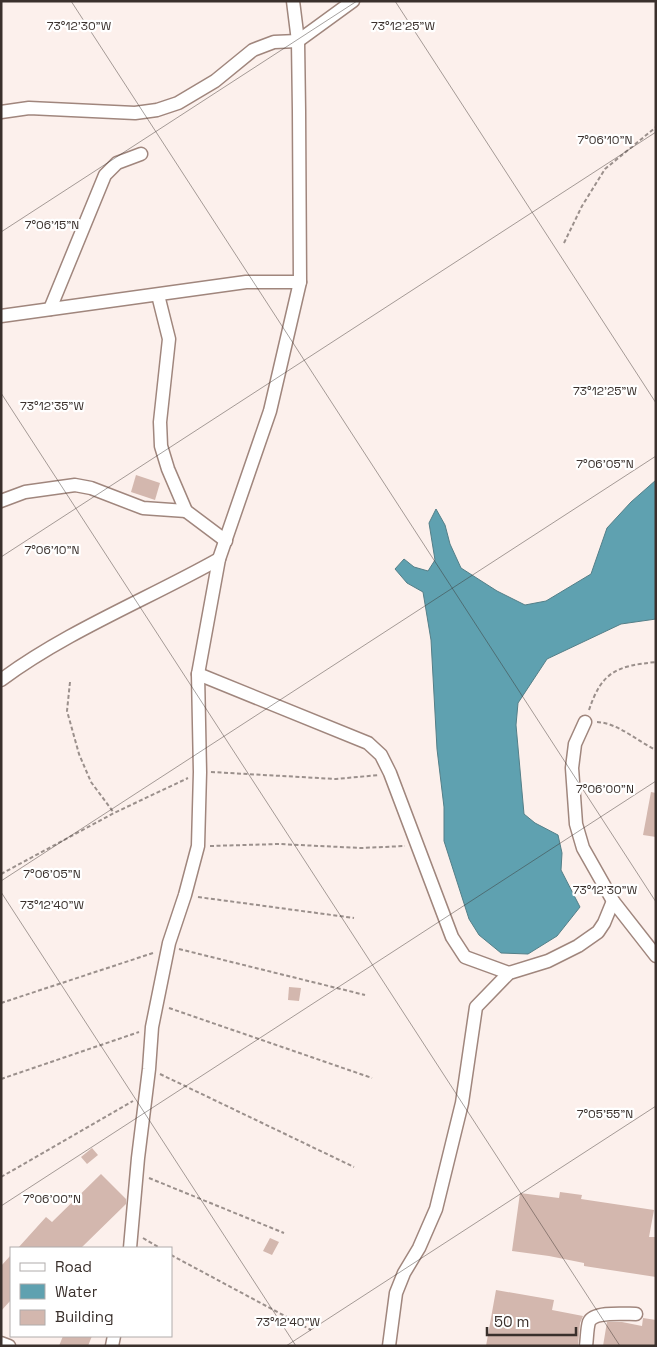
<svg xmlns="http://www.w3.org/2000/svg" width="657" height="1347" font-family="'Space Grotesk',sans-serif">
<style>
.water{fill:#5fa1b0;stroke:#547f88}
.building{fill:#d3b7ae}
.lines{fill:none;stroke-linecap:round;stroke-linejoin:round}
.minor-casing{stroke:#a0867d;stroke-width:15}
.path{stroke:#9b908c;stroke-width:2;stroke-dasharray:4 2.5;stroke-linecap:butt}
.minor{stroke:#fff;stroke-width:12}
.ticks{fill:none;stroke:#3a302c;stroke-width:1;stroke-opacity:0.45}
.ticks-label{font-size:12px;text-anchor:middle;fill:#3a302c;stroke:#fff;stroke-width:4.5;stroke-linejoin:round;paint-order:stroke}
</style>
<rect width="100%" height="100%" fill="#fcf0ec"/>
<path class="water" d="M656 480V619L621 624 547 659 518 703 516 725 524 814 535 823 558 835 562 853 561 870 580 907 557 936 528 954 501 953 479 935 469 919 444 841V807L437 749 431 640 423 592 407 583 395 569 404 559 414 567 428 571 435 560 429 523 436 509 445 525 450 544 461 568 497 591 525 605 546 601 591 574 607 528 631 502Z"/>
<g class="building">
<path d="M136 475 160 483 155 500 131 492Z"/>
<path d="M651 792 656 793V837L643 835Z"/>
<path d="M289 987 301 988 299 1001 288 1000Z"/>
<path d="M92 1148 98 1155 87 1164 81 1157Z"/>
<path d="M101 1174 126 1199V1204L81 1248H18L46 1217 52 1222Z"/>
<path d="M560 1192 582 1195 581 1199 654 1210 649 1237H656V1277L584 1266V1263L549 1256 512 1251 520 1193 559 1198Z"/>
<path d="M270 1238 279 1242 272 1255 263 1251Z"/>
<path d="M11 1255V1300L1 1311V1266Z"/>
<path d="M496 1290 554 1300 552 1310 583 1316 580 1323 578 1346H486Z"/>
<path d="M643 1318 656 1320V1346H603L607 1322H622L642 1326Z"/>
<path d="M63 1336H92L88 1346H59Z"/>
</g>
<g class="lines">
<g class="minor-casing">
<g id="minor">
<path d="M1 112 29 108 135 113 157 110 178 103 215 81 253 50 274 42 298 41 353 1"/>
<path d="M158 295 169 339 160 422 161 446 168 469 186 511 226 541"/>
<path d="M50 309 105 175 117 163 141 154"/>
<path d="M1 316 246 282H300"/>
<path d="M1 501 25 492 75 485 91 488 143 508 186 511"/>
<path d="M198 674 368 743 381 755 390 773 452 937 465 957 509 973"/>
<path d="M1 680C67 631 148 599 219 559"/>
<path d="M585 722 575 744 572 768 576 824 583 848 613 901 656 956"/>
<path d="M130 1248 138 1158 149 1069 152 1027 169 943 185 895 198 846 200 772 198 674 219 559 270 411 300 282 299 111 298 41 293 1"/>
<path d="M1 1343 9 1346"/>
<path d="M112 1346 114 1336"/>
<path d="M389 1346 396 1293 404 1273 419 1248 436 1209 462 1103 476 1007 509 973 548 961 578 946 598 932 604 923 613 901"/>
<path d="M586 1346C587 1339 587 1328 589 1322 594 1311 625 1314 636 1314"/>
</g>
</g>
<g class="path">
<path d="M564 243 582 206 605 169 656 127"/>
<path d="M70 682 67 711 79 754 91 782 114 813"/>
<path d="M589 710C602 671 617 666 656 662"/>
<path d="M597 722C618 723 637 741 656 750"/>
<path d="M211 772 336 779 379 775"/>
<path d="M210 846 279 844 361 848 405 846"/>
<path d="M1 874 114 813 188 778"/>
<path d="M198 897 354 918"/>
<path d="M179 949 365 995"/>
<path d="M1 1003 153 953"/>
<path d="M169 1008 372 1078"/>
<path d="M160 1074 354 1167"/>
<path d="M1 1079 139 1032"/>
<path d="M1 1177 133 1101"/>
<path d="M149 1178 284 1233"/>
<path d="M143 1238 160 1248"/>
<path d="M171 1255 311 1330"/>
</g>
<use href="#minor" class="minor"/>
</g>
<path class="ticks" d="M71 1 656 902M395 1 656 403M1 232 357 1M1 393 620 1346M1 557 656 132M1 881 656 456M1 892 296 1346M1 1206 656 781M286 1346 656 1106"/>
<g class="ticks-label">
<text x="79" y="30">73°12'30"W</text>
<text x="403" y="30">73°12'25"W</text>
<text x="605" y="144">7°06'10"N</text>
<text x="52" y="229">7°06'15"N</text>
<text x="605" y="395">73°12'25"W</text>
<text x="52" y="410">73°12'35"W</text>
<text x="605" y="468">7°06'05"N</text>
<text x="52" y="554">7°06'10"N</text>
<text x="605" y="793">7°06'00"N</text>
<text x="52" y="878">7°06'05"N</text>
<text x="605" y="894">73°12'30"W</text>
<text x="52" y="909">73°12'40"W</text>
<text x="605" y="1118">7°05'55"N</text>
<text x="52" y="1203">7°06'00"N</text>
<text x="288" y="1326">73°12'40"W</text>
</g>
<rect width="657" height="1347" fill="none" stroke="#3a302c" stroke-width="5"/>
<rect x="10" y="1247" width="162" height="90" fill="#ffffff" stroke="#b0acab"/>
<rect x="20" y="1263" width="25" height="8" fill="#ffffff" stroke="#b0acab"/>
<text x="55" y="1272" font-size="15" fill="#3a302c">Road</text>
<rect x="20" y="1284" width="25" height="15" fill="#5fa1b0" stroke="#b0acab"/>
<text x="55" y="1297" font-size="15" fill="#3a302c">Water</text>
<rect x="20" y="1310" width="25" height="15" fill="#d3b7ae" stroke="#b0acab"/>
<text x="55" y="1322" font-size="15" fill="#3a302c">Building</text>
<path d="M487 1327v8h89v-8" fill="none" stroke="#3a302c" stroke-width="2.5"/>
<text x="494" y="1327" font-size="15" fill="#3a302c" stroke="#ffffff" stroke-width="4" paint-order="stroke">50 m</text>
</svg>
